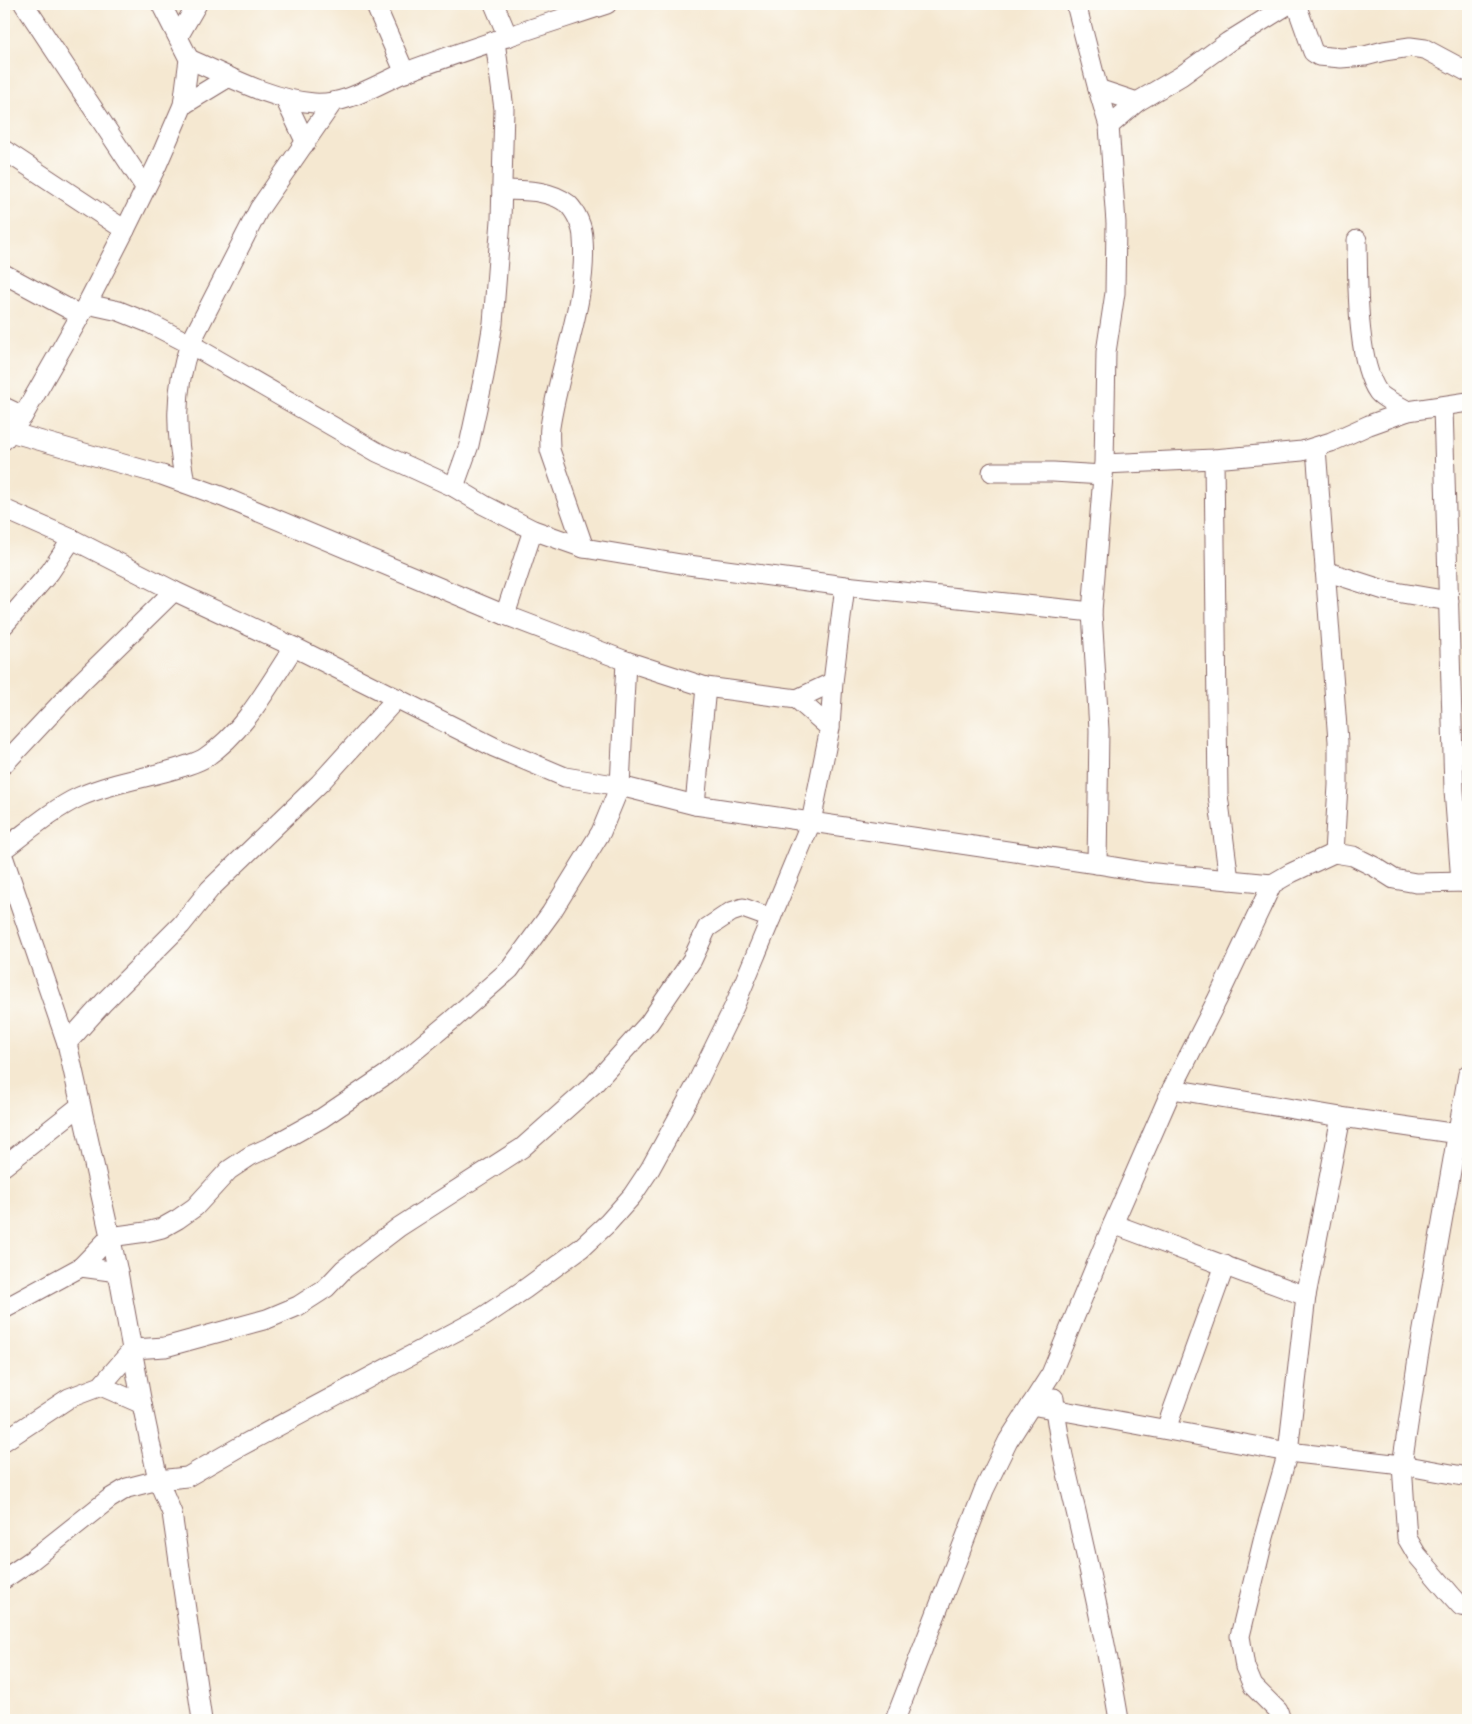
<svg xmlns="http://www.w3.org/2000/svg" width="1472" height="1724" font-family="'Indie Flower',sans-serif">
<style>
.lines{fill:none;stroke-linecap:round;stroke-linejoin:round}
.minor-casing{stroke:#866565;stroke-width:21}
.minor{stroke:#fff;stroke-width:19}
</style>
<rect width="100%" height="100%" fill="#fdfcf7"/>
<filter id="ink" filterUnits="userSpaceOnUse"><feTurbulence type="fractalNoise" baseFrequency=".02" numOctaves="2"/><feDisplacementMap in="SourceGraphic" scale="10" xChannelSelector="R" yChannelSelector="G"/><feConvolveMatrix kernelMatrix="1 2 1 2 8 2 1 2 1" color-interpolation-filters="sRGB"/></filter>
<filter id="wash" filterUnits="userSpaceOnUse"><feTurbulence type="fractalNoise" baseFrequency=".0096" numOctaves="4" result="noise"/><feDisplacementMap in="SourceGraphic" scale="20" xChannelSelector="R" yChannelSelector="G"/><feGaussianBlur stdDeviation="1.12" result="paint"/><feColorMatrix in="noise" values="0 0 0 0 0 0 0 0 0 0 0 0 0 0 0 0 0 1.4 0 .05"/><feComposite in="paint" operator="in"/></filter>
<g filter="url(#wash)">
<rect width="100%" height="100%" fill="#f5e8d1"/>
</g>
<g filter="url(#ink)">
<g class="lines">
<g class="minor-casing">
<g id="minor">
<path d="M24 4 145 187"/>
<path d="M375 4 405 73"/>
<path d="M494 4 508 37"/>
<path d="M1076 4 1098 89 1109 126 1116 223 1115 293 1106 352 1104 464 1092 612 1099 730 1097 864 1145 872 1272 884"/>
<path d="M1296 4 1313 52 1319 56 1341 58 1365 56 1384 51 1410 47 1425 49 1468 72"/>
<path d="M178 37 197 4"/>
<path d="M189 59C228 76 271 100 314 103 347 105 377 84 406 72 473 47 540 26 607 4"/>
<path d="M1098 89 1137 102"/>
<path d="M285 99 306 143"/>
<path d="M183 105 229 77"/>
<path d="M1109 126 1137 102 1181 76 1228 42 1289 4"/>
<path d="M4 150 125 230"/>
<path d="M502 190C524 191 549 189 568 204 576 212 583 227 583 239 588 299 559 366 550 427 549 434 550 442 550 450L584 548"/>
<path d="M1357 240C1358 279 1356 361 1378 392 1383 399 1400 406 1408 411"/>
<path d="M4 274 80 315"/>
<path d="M87 304 119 311 149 323 190 344 377 452 454 487 484 505 533 530 584 548 681 564 845 586 1092 612"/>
<path d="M4 407 23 416"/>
<path d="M1443 407 1454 790 1461 882"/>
<path d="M10 432 162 475 223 497 505 615 626 661 706 687 797 699"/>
<path d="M4 440 23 416 87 304 125 230 157 165 183 105 189 59 161 4"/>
<path d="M1316 448 1338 741V785L1334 853"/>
<path d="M1214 459 1218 795 1229 880"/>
<path d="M1104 464 1214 459 1302 451 1331 442 1369 425 1408 411 1468 402"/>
<path d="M992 472H1053L1103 475"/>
<path d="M185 483C176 434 173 392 190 344L259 209 333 102"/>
<path d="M454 487 469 445 484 376 493 323 501 220 504 109 495 41"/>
<path d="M4 509 72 539 174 591 294 647 494 747 565 777 620 786 695 805 1097 864"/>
<path d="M1325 571 1384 590 1449 601"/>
<path d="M505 615 533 530"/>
<path d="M4 625 50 572 72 539"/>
<path d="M830 728 797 699 833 682"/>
<path d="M4 764 80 683 174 591"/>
<path d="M695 805 706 687"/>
<path d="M4 849C27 832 53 809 79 797 112 782 148 778 182 767 190 764 199 762 206 757 245 731 268 686 294 647"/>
<path d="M4 859 67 1043 118 1272 142 1404 158 1480 172 1513 202 1720"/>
<path d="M67 1043 104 1002 181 925 210 889 320 783 397 698"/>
<path d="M1468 1074 1418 1358 1402 1465 1407 1538 1417 1555 1451 1595 1461 1606 1468 1607"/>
<path d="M1172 1089 1341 1117 1458 1134"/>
<path d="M4 1166 80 1106"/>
<path d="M1113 1224 1306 1296"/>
<path d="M81 1267 118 1272"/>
<path d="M4 1309 81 1267 110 1237 146 1232 162 1228 178 1219 195 1207 229 1170 250 1156 272 1146 322 1118 387 1074 452 1020 510 969 551 913 601 832 620 786 626 661"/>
<path d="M101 1386 142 1404"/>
<path d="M1054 1398C1058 1444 1071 1488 1081 1533 1095 1595 1109 1658 1119 1720"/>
<path d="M1031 1405 1288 1452 1402 1465 1468 1477"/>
<path d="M1166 1429 1225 1265"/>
<path d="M4 1441 69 1398 101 1386 133 1349 165 1347 267 1319 298 1306 326 1288 344 1269 399 1227 522 1148 594 1084 649 1023 692 960 707 928 731 912 743 908 771 918"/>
<path d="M4 1579 32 1560 109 1499 127 1488 158 1480 187 1477 239 1447 483 1317 525 1289 581 1248 608 1223 632 1196 650 1169 695 1087 734 1007 811 822 830 728 833 682 845 586"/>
<path d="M895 1720 984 1490 1008 1441 1051 1374 1113 1224 1172 1089 1218 998 1272 884 1291 873 1334 853 1353 856 1375 867 1394 879 1416 883 1468 882"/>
<path d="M1281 1720 1278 1711 1253 1686 1245 1667 1240 1636 1264 1537 1288 1452 1306 1296 1341 1117"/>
</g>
</g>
<use href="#minor" class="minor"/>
</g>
</g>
<rect width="1472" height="1724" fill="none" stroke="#fdfcf7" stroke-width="20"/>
</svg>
